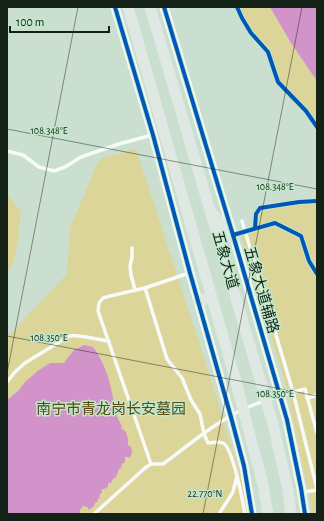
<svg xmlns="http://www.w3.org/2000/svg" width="324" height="521" font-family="'Alegreya Sans','Noto Sans SC',sans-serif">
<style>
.green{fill:#dcd599}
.water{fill:#d193c9}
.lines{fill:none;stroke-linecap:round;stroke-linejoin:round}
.service{stroke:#f7faf8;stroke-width:3.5}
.tertiary{stroke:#f7faf8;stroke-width:9}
.primary{stroke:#dfe8e2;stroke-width:11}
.cycleway-casing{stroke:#c1e8cb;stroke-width:6}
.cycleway{stroke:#0057b8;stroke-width:4}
.ticks{fill:none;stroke:#132117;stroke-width:1;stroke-opacity:0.45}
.labels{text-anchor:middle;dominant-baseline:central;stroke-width:3;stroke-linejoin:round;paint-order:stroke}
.street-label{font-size:15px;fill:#132117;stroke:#c1e8cb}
.park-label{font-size:15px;fill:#5a4a11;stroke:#c1e8cb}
.ticks-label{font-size:10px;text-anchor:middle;fill:#132117;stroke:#c1e8cb;stroke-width:3;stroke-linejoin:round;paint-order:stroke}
</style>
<rect width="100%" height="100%" fill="#cadfcf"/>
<g class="green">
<path d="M237 7H270L291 43 317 81V127L306 111 278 82 268 52 251 33 242 18Z"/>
<path d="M136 149 214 388 245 490 248 514H7V337L67 274 70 228 97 164 102 158Z"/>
<path d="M7 194 21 212 18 241 14 261 7 274Z"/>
<path d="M317 201V514H312L309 495 286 387 240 233 255 228 256 214 260 208 299 202Z"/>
</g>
<g class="water">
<path d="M270 7H317V81L291 43Z"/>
<path d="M84 345 93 347C103 360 109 377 112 393 115 406 114 414 122 426L121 428C128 432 128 438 128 445L131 447 132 451 131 456 128 458V457H125V462L122 464 121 468 119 469 116 477 113 479 111 483H108V487L104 489H102V492L100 494 99 499H98L97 502 95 503 94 506 89 510 87 507 83 506 80 510V514H7V400L18 391 26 381 39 370 50 363H64L66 360 74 350Z"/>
</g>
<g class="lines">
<g class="service">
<path d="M7 151 23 155 39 167 54 171 65 167 81 157 119 144 152 135"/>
<path d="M242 221 293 392 317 489"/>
<path d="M132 248V257L130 266 131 275 135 290"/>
<path d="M145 288 167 359 182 378 191 400 200 414 204 434 208 443C212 443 219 441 223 443 233 448 243 502 245 514"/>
<path d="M7 382 15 372 25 363 69 336C83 334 95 340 109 341"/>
<path d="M307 398 317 395"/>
<path d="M151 464 98 311 99 303 103 298 110 296 145 288 189 273"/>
<path d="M303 492 317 490"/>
<path d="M94 514 145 468 151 464H163C189 445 214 423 244 409 263 400 284 394 305 389L317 433"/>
<path d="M219 514 233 492 237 476"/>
</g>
<g class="tertiary">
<path d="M115 7 153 135 190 273 231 417 244 466 252 514"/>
<path d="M164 7 233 235 287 420 301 488 305 514"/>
</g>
<g class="primary">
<path d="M128 7 235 378 263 485 268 514"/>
<path d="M150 7 273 424 288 490 291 514"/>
<path d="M214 215 234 239"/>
<path d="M198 301 212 297"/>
</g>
<g class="cycleway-casing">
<g id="cycleway">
<path d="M115 7 153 135 190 273 231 417 244 466 252 514"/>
<path d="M164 7 233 235 287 420 301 488 305 514"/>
<path d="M237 7 242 18 251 33 268 52 278 82 306 111 317 127"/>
<path d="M255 228 256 214 260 208 299 202 317 201"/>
<path d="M233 235 275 223 301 236 309 261 317 274"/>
</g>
</g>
<use href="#cycleway" class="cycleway"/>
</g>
<path class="ticks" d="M7 129 317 189M7 336 317 396M7 373 78 7M203 514 302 7"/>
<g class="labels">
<g class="street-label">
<text transform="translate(225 260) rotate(74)">五象大道</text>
<text transform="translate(261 290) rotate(74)">五象大道辅路</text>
</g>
<g class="park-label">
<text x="111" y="409">南宁市青龙岗长安墓园</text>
</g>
</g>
<g class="ticks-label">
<text x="49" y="134">108.348°E</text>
<text x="275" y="190">108.348°E</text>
<text x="49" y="341">108.350°E</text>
<text x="275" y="397">108.350°E</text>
<text x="205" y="497">22.770°N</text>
</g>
<rect width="324" height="521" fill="none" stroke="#132117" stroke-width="16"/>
<path d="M10 26v6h99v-6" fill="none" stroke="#132117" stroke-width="2"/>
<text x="16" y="26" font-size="12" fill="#132117" stroke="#c1e8cb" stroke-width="3" paint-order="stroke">100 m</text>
</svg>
